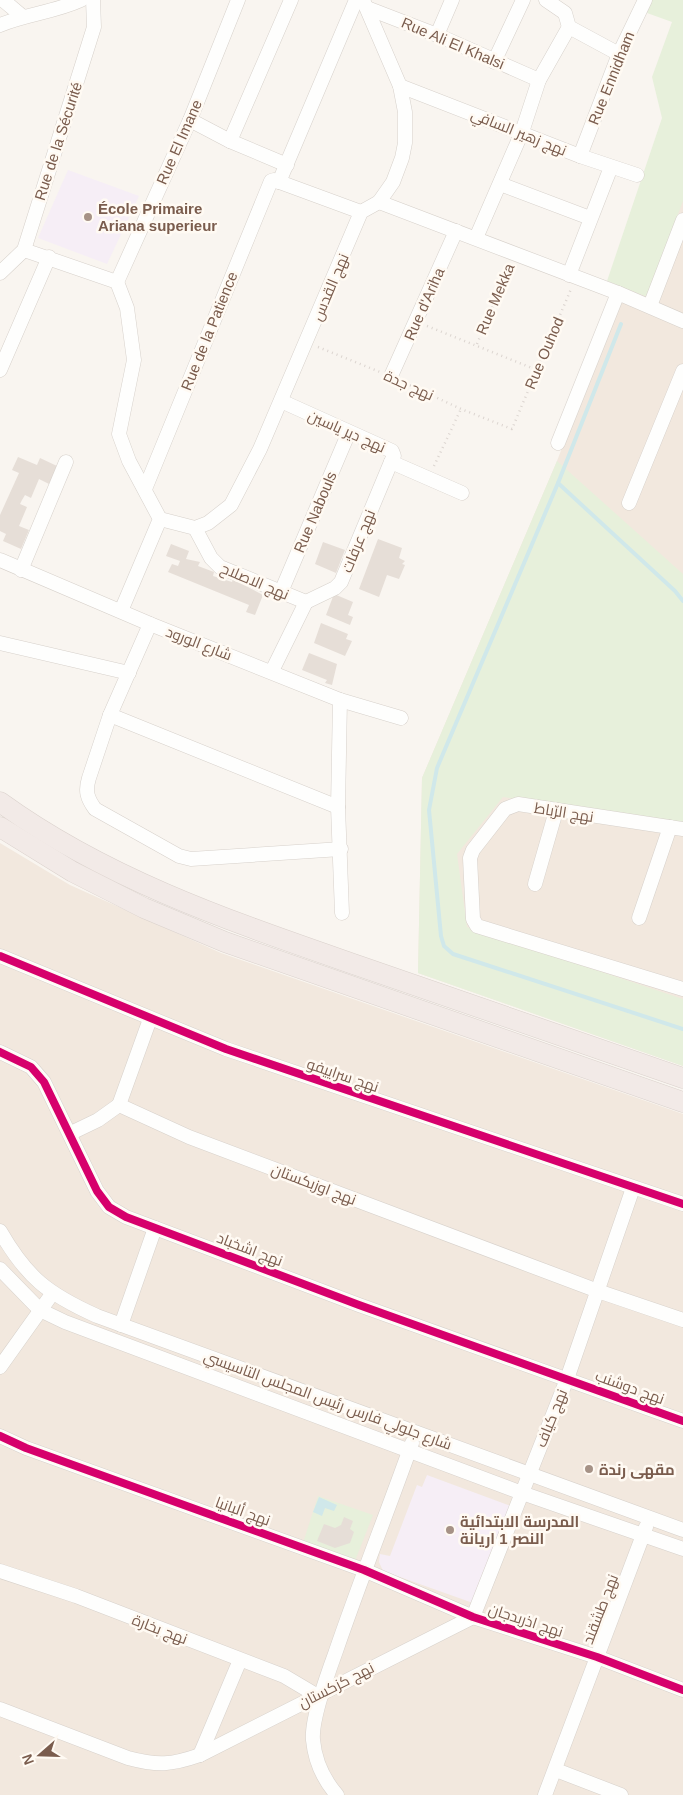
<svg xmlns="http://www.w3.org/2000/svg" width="683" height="1795" font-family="Arial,Cairo,sans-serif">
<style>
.residential{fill:#f2e8de}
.education{fill:#f6eef6}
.green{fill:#e7f0db}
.water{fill:#d0e8ea}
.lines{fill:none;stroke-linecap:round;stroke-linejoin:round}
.stream{stroke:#d0e8ea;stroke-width:4}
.building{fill:#e6ded7}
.minor-casing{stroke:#d7d1cb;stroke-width:15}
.highway-casing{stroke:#dad1cc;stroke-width:21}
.path{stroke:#dcd5d0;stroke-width:2.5;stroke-dasharray:1 4;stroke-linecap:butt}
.minor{stroke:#fefefd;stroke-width:14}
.highway{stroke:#f2eae7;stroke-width:20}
.cycleway-casing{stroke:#fffaf3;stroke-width:11}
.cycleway{stroke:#d6006c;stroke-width:8}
.poi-dot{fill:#a69286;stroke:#fffaf3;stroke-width:2}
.labels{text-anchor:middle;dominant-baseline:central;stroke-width:5;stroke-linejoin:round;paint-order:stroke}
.street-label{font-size:15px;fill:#7a5c4d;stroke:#fffaf3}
.poi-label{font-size:15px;font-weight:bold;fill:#7a5c4d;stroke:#fffaf3;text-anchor:start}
</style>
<rect width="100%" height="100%" fill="#f9f5f0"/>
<g class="residential">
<path d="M683 134V1066L418 973 422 778 557 461Z"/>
<path d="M0 843 70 885 221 953 683 1114V1795H0Z"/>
</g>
<g class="education">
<path d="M68 170 139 196 107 264 38 238Z"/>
<path d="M427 1475 511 1506 473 1603 383 1571 379 1562 380 1554 390 1556 417 1485 422 1487Z"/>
</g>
<g class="green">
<path d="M652 0H683V201L647 297 607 281 662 118 652 77 672 22 647 13Z"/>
<path d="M557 461 683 574V824L503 797 457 854 467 927 683 999V1066L418 973 422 778Z"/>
<path d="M318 1496 373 1515 355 1561 303 1543Z"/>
</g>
<path class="water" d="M319 1497 337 1505 334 1511 325 1508 322 1516 313 1512Z"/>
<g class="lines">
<g class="stream">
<path d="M621 324 558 483 437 768 429 810 441 936 444 946 453 954 683 1029"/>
<path d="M558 483 675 591 683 601"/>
</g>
</g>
<g class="building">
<path d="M18 457 37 465 40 458 57 466 49 484 39 479 31 498 25 495 22 500 20 504 27 507 19 526 29 530 21 549 3 541 6 534 0 531V515L19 473 12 470Z"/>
<path d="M378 539 402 548 399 558 405 561 402 564 405 565 399 579 387 575 379 597 359 589Z"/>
<path d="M323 542 345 550 336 573 315 564Z"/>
<path d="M171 544 189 551 186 559 200 562 198 566 214 572 213 576 232 582 233 579 263 595 255 615 246 612 249 605 168 572 172 564 178 566 180 561 166 556Z"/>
<path d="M334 594 353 602 348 615 353 617 350 625 326 615Z"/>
<path d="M321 623 348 634 346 639 352 641 345 656 314 643Z"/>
<path d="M309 653 337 664 332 685 325 683 327 680 302 670Z"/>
<path d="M344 1517 353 1521 350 1529 354 1532 350 1543 335 1548 317 1541 324 1524 335 1528 341 1525Z"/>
</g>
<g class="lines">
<g class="minor-casing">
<g id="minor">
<path d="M3 0 22 16"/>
<path d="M546 0 565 13 569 27 619 54"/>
<path d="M367 8 437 35 539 80"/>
<path d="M0 25C27 14 55 12 81 0"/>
<path d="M437 35 452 0"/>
<path d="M494 62 523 0"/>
<path d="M400 86 580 156 637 175"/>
<path d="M190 120 230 141 287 165"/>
<path d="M230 141 291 0"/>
<path d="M580 156 619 54 645 0"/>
<path d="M279 182 356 0"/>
<path d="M500 184 590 218"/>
<path d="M379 202 618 293 683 321"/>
<path d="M476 238 522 132 539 80 569 27"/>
<path d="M24 250 117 282 127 308 134 360 119 434 129 461 160 519 121 611"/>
<path d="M0 273 24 250 94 27 93 0"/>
<path d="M569 275 611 167"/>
<path d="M117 282 190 120 238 0"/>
<path d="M650 306 683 220"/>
<path d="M0 370 49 257"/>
<path d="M391 376 456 231"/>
<path d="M281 401 392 451 394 456 391 462 462 493"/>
<path d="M558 443 618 293"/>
<path d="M145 489 271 181 274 180 361 212"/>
<path d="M629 503 683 371"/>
<path d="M160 519 195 528 208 523 231 505 260 449 361 212 379 202 393 182 402 158 405 143V112L400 86 363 0"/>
<path d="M195 528 211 558 220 567 306 602"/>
<path d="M0 560 150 624 340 700 401 718"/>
<path d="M21 570 66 462"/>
<path d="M281 592 349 432"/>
<path d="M306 602 335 588 341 582 391 462"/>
<path d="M150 624 110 715 89 778C85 791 87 798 95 809L179 856 191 859 341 849"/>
<path d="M0 643 129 673"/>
<path d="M272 671 306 602"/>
<path d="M340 700 338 807 342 913"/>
<path d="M110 715 338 807"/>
<path d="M683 829 518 804 505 809 473 850 470 858 473 919 477 926 683 989"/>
<path d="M535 884 556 811"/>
<path d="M639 918 670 827"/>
<path d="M0 956 226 1049 683 1204"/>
<path d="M0 1052 31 1067 44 1082 97 1191 109 1207 126 1217 359 1305 683 1421"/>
<path d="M119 1105 189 1137 598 1291 683 1320"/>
<path d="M119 1105 150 1019"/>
<path d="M71 1133 98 1120 119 1105"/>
<path d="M0 1231C27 1278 48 1294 97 1316L683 1530"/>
<path d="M0 1269 40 1310 65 1322 522 1493 683 1549"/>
<path d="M121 1325 155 1228"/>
<path d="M0 1367 52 1294"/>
<path d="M0 1436 26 1448 364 1570 473 1617 597 1657 683 1690"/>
<path d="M0 1571 76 1596 284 1676 316 1695"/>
<path d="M473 1617 567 1379 633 1188"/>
<path d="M0 1709 128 1758C158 1766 171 1765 200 1755L473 1617"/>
<path d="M200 1755 240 1660"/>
<path d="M556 1770 621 1795"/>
<path d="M337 1795C323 1779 315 1761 313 1740 311 1719 328 1673 336 1651 360 1581 387 1513 412 1443"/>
<path d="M545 1795 646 1527"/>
</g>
</g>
<g class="highway-casing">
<g id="highway">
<path d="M0 802C109 881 236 923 362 967 469 1004 576 1041 683 1078"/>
<path d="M0 827 73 872 144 908 225 942 683 1102"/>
</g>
</g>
<g class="path">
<path d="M427 326 537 370"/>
<path d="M477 344 510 265"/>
<path d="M318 347 380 372"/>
<path d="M401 381 461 409 512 429 571 289"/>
<path d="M434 466 461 409"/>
</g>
<use href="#minor" class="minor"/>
<use href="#highway" class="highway"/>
<g class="cycleway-casing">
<g id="cycleway">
<path d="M0 956 226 1049 683 1204"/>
<path d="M0 1052 31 1067 44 1082 97 1191 109 1207 126 1217 359 1305 683 1421"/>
<path d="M0 1436 26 1448 364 1570 473 1617 597 1657 683 1690"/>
</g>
</g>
<use href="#cycleway" class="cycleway"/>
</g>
<g class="poi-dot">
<circle cx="88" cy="217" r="5"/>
<circle cx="589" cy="1469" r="5"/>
<circle cx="450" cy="1530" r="5"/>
</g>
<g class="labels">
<g class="street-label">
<text transform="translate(453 43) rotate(23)">Rue Ali El Khalsi</text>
<text transform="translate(611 78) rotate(-68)">Rue Ennidham</text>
<text transform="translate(519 132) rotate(22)">نهج زهير السافي</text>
<text transform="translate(58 141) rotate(-72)">Rue de la Sécurité</text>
<text transform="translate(179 142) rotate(-66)">Rue El Imane</text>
<text transform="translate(330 287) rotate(-67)">نهج القدس</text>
<text transform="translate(495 299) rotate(-67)">Rue Mekka</text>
<text transform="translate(424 304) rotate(-66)">Rue d'Ariha</text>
<text transform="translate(209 331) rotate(-68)">Rue de la Patience</text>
<text transform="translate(544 353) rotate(-67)">Rue Ouhod</text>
<text transform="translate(409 385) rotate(24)">نهج جدة</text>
<text transform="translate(347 431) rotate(24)">نهج دير ياسين</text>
<text transform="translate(315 512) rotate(-67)">Rue Nabouls</text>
<text transform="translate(358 541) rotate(-68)">نهج عرفات</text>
<text transform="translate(255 581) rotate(23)">نهج الاصلاح</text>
<text transform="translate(199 643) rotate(21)">شارع الورود</text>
<text transform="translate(564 812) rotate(9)">نهج الرّباط</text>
<text transform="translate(343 1075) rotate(19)">نهج سراييفو</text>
<text transform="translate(314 1184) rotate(21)">نهج اوزبكستان</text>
<text transform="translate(250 1249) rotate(21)">نهج اشخباد</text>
<text transform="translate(630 1387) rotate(20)">نهج دوشنب</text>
<text transform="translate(328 1400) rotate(20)">شارع جلولي فارس رئيس المجلس التاسيسي</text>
<text transform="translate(551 1418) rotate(-68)">نهج كياف</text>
<text transform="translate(243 1511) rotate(20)">نهج ألبانيا</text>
<text transform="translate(600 1609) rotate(-69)">نهج طشقند</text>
<text transform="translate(526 1620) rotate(18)">نهج اذربدجان</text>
<text transform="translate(160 1629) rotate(21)">نهج بخارة</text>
<text transform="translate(336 1685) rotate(-27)">نهج كزكستان</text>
</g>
<g class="poi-label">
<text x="98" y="208">École Primaire<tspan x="98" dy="17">Ariana superieur</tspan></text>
<text x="599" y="1469">مقهى رندة</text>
<text x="460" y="1521">المدرسة الابتدائية<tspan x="460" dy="17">النصر 1 اريانة</tspan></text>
</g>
</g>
<g transform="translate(40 1755) rotate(250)" stroke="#fffaf3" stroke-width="4" paint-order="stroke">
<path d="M0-4L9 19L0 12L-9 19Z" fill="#7a5c4d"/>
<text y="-8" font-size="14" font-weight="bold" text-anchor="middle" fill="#7a5c4d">N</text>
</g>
</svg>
